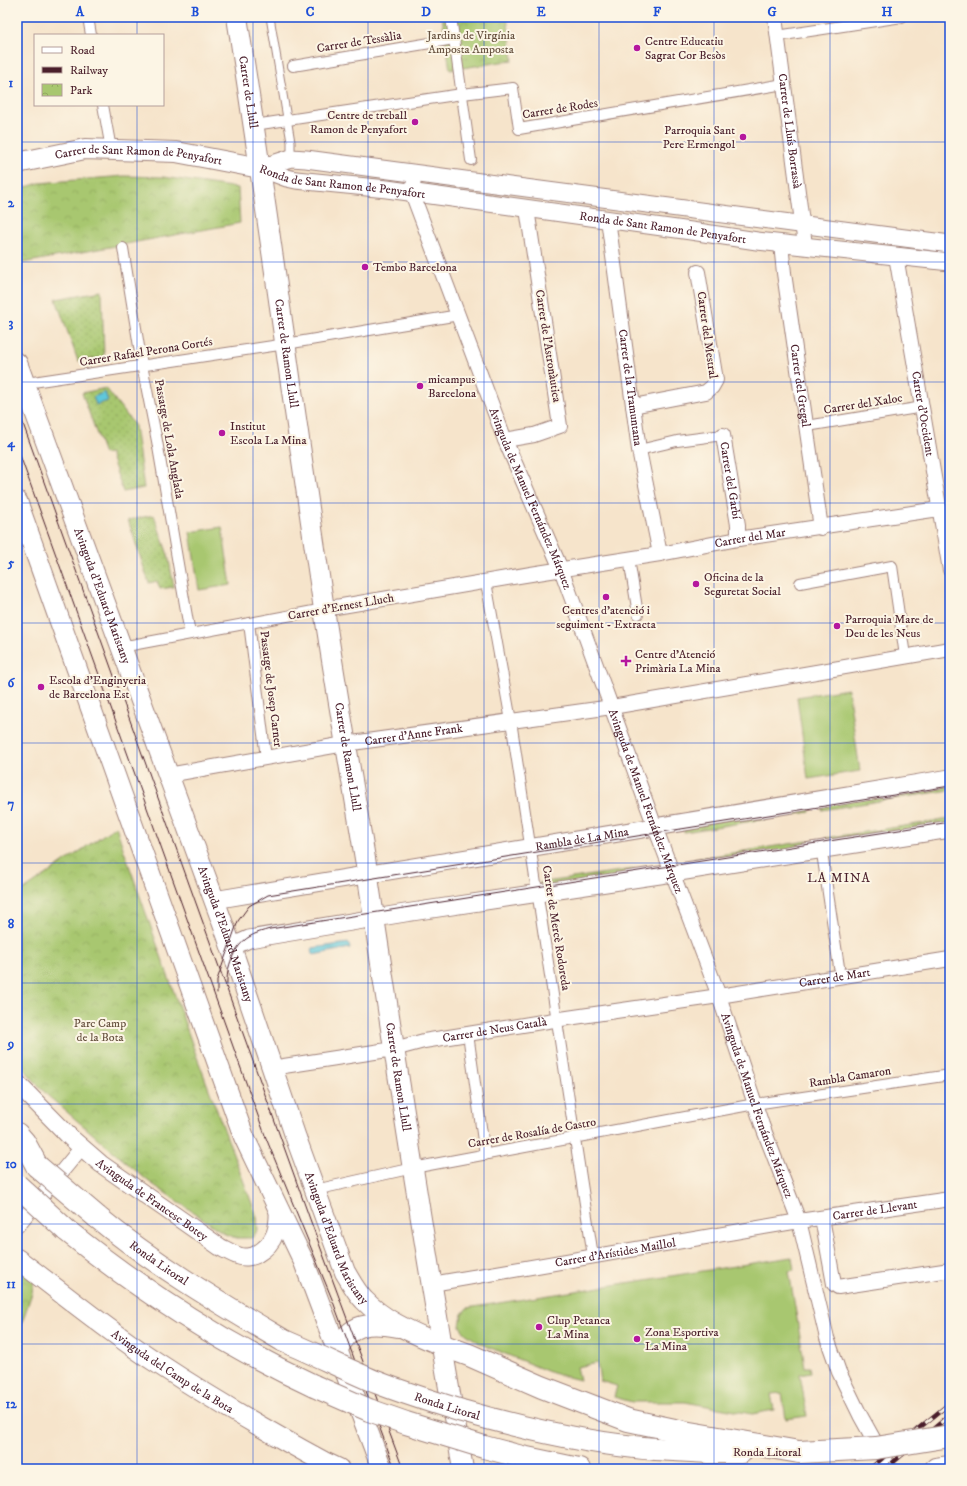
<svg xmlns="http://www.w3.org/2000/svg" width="967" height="1486" font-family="'IM FELL DW Pica',serif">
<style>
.grass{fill:url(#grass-tufts);stroke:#79734d}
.park{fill:url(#park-crowns);stroke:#79734d}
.garden{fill:url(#garden-dots);stroke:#79734d}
.pitch{fill:#a8c76f;stroke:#79734d}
.water{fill:url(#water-ripples);stroke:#547483}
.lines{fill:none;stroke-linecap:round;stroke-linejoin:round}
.service-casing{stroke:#a0827b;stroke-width:9}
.pedestrian-casing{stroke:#a0827b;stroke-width:12}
.minor-casing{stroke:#a0827b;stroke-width:16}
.tertiary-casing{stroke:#a0827b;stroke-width:19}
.secondary-casing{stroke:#a0827b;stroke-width:22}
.trunk-casing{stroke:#a0827b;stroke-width:24}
.service{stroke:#fff;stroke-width:7}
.pedestrian{stroke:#fff;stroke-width:10}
.minor{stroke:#fff;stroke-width:14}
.tertiary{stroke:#fff;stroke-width:17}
.secondary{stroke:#fff;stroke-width:20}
.trunk{stroke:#fff;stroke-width:22}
.tram{stroke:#4a1f2b;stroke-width:1}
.rail-casing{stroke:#4a1f2b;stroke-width:4.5}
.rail{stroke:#fcf5e5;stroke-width:3;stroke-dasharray:9;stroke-linecap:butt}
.trunk-bridge-casing{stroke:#a0827b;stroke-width:24;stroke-linecap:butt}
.trunk-bridge{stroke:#fff;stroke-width:22}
.grid{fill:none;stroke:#1d4ed8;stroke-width:1;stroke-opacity:0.55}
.poi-dot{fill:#b5179e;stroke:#fcf5e5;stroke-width:1.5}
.labels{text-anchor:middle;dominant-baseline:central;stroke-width:4;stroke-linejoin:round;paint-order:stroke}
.park-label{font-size:12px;fill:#66513f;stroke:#fcf5e5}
.poi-label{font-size:12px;fill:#4a1f2b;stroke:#fcf5e5;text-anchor:start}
.street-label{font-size:12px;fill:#4a1f2b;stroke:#fcf5e5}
.neighbourhood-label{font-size:13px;letter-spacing:1px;fill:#4a1f2b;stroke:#fcf5e5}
.neatline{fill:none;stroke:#1d4ed8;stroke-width:1.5}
.grid-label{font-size:13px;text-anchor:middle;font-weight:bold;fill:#1d4ed8}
</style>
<defs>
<pattern id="grass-tufts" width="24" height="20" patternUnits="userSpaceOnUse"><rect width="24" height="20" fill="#a8c76f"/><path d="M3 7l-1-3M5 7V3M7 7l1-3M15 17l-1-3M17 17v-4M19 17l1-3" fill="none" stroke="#92aa60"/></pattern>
<pattern id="park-crowns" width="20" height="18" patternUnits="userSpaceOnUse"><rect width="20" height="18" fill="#a8c76f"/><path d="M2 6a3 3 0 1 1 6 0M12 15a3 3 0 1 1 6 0" fill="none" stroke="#92aa60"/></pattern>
<pattern id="garden-dots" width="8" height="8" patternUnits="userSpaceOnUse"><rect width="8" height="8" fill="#a8c76f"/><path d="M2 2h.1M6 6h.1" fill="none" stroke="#92aa60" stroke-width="1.8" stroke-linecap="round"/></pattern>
<pattern id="water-ripples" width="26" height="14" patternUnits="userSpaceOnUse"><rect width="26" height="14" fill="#5fc8db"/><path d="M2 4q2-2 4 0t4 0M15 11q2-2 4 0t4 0" fill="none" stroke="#54abbc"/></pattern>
</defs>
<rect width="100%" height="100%" fill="#fcf5e5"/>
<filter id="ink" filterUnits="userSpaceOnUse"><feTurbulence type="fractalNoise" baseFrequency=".025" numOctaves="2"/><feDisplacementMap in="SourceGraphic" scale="8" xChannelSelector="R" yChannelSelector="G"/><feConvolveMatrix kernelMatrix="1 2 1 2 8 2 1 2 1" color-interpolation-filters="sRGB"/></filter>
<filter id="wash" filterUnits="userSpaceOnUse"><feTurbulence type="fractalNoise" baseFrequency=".012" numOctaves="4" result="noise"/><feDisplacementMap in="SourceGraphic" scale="16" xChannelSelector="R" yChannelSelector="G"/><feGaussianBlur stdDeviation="0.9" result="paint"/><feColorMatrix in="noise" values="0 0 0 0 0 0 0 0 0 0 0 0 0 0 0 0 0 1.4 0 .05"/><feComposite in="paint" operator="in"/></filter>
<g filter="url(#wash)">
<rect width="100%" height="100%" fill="#f6e4cb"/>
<g class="grass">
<path d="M950 783V790L822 810 821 803Z"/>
<path d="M809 805 810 812 684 832 683 825Z"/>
<path d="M950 819V826L828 845 826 838Z"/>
<path d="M814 840 815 847 697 865 694 859Z"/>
<path d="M634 869 637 875 540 890 539 883Z"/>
</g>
<g class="park">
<path d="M442 17H507L513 60 450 70Z"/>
<path d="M124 176 163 177 238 188 240 223 17 264V190L39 183Z"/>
<path d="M116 826 123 848 195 1052 257 1217 258 1230 252 1238H236L225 1234 148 1181 47 1095 17 1061V895Z"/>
<path d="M17 1259 35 1272 32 1293 17 1337Z"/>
</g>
<g class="garden">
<path d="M102 291 104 357 78 361 56 299Z"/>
<path d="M106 388 135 426 144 488 123 492 110 453 104 454 82 393Z"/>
<path d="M154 515 168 555 174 587 160 589 157 581 149 583 128 520Z"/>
</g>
<g class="pitch">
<path d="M222 527 231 585 199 590 190 532Z"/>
<path d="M848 689 860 771 808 779 797 697Z"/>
<path d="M792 1257 794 1270 789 1271 805 1367H810L811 1372 800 1374 807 1416 786 1419 782 1393 771 1394 774 1410 752 1414 685 1402H632L614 1397 617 1386 600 1381 597 1363 577 1367 580 1380 552 1373 481 1344 465 1333 460 1326 462 1314 467 1308Z"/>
</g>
<g class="water">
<path d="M105 392 108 401 96 405 93 397Z"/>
<path d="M349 943 350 948 313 955 312 948Z"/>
</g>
</g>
<g filter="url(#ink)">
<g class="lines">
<g class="service-casing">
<path id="service" d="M270 17 291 142V158"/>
</g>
<g class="pedestrian-casing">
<g id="pedestrian">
<path d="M88 17 91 35"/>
<path d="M451 17 471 160"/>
<path d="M777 36 902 17"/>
<path d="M293 66 454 39"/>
<path d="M103 105 111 149"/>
<path d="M254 125 462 94 513 88 519 129 784 84"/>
<path d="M123 248 142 365 157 441 190 634"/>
<path d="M33 382 286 344 459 315"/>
<path d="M807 426 923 407"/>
<path d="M639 450 677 441 723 435"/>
<path d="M629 559 638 614"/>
<path d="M486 582 511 721 593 1256"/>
<path d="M800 583 892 566 905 656"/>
<path d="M249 623 266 758"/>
<path d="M121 647 324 609"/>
<path d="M822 853 839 967"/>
<path d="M468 1034 485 1155"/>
<path d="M315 1190 413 1168 755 1104 950 1075"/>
</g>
</g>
<g class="minor-casing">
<g id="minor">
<path id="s1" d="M775 17 805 245"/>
<path id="s2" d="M415 173 412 193 505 440 561 569 655 827 719 996 762 1125 799 1221 827 1338 839 1372 860 1415 890 1469"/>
<path id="s3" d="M608 219 639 450 660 554"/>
<path id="s4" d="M781 244 784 273 821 528"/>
<path id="s5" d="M896 256 950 570"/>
<path d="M633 406 706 392 712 387 716 380 698 272"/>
<path id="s6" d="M723 435 738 525V539"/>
<path d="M505 440 534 435 560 426 527 209"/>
<path id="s7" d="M324 609 531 574 660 554 738 539 939 509"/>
<path id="s8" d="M168 775 345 744 612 707 950 649"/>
<path id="s9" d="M271 1068 394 1049 424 1041 554 1020 719 996 950 959"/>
<path d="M822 1218 834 1284 838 1287 950 1270"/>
<path d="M17 1226 82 1147"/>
<path id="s10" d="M432 1284 799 1221 950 1199"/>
</g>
</g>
<g class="tertiary-casing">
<g id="tertiary">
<path id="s11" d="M260 168 287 178 296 180 387 189 691 231 757 241 950 262"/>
<path d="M260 168 291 158 306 159 950 244"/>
<path id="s12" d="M214 900 950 778"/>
<path d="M231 947 249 939 405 913 673 873 950 829"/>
<path id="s13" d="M17 1083 71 1138 101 1164 220 1247C226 1250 233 1254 239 1256 244 1258 253 1257 257 1254 276 1243 279 1227 278 1206"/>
</g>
</g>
<g class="secondary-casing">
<g id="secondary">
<path id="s14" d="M237 17C268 214 294 412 324 609 337 696 353 784 367 871 397 1071 428 1270 463 1469"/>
<path id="s15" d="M17 163 85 149 176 152 260 168"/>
<path id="s16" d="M17 363 227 935 296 1138 345 1272C351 1282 356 1292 364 1300 385 1322 414 1333 441 1345"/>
<path d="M17 501 244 1137 304 1262 382 1469"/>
<path id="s17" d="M17 1259C64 1294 109 1332 159 1364 212 1399 267 1431 324 1462L339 1469"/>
<path d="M337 1351C350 1322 370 1322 398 1327"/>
</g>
</g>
<g class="trunk-casing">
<g id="trunk">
<path d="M17 1134 24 1142 37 1166"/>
<path id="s18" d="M97 1217C155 1265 220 1303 284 1341"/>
<path d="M66 1230C144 1293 223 1344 314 1386"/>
<path d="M441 1345 469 1355 542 1387 628 1420 684 1432 799 1452"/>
<path d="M484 1447 522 1457 579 1469"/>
<path d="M656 1449 709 1452H741"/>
<path d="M936 1469 950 1467"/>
</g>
</g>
<use href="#service" class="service"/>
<use href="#pedestrian" class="pedestrian"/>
<use href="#minor" class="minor"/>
<use href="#tertiary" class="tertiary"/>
<use href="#secondary" class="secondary"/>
<use href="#trunk" class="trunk"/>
<g class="tram">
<path d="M17 407 311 1222 403 1469"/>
<path d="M17 447 266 1138 332 1299 395 1469"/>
<path d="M227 985C226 968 234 946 249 937 255 933 263 931 270 929L950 822"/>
<path d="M217 993V980L238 921 249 906 268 895 950 786"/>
</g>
<g class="rail-casing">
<g id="rail">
<path d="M870 1469 887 1454 950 1403"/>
<path d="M885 1469 950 1415"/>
</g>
</g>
<use href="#rail" class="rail"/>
<g class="trunk-bridge-casing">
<g id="trunk-bridge">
<path d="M37 1166 97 1217"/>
<path d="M17 1185 66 1230"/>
<path id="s19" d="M284 1341C315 1354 345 1369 376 1382 404 1393 433 1402 462 1411 525 1429 590 1444 656 1449"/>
<path d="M314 1386 369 1410 406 1423 484 1447"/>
<path d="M799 1452 876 1448 950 1436"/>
</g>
</g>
<use href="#trunk-bridge" class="trunk-bridge"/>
</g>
</g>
<path class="grid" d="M137 17V35M253 17V1469M368 17V1469M484 17V1469M599 17V1469M714 17V1469M830 17V1469M137 105V1469M17 142H950M17 262H950M17 382H950M17 503H950M17 623H950M17 743H950M17 863H950M17 983H950M17 1104H950M17 1224H950M17 1344H950"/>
<g class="poi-dot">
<circle cx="637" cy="48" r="4"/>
<circle cx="415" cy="122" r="4"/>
<circle cx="743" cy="137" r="4"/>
<circle cx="365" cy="267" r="4"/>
<circle cx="420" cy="386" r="4"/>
<circle cx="222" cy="433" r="4"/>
<circle cx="696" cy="584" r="4"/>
<circle cx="606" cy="597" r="4"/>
<circle cx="837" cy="626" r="4"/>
<path d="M624 655h4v4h4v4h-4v4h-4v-4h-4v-4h4z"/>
<circle cx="41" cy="687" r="4"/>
<circle cx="539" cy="1327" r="4"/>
<circle cx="637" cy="1339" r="4"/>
</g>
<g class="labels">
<g class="park-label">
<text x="471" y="35">Jardins de Virgínia<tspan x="471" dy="14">Amposta Amposta</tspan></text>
<text x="100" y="1023">Parc Camp<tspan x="100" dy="14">de la Bota</tspan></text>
</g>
<g class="poi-label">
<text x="645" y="41">Centre Educatiu<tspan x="645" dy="14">Sagrat Cor Besòs</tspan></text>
<text x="407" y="115" text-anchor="end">Centre de treball<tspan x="407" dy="14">Ramon de Penyafort</tspan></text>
<text x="735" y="130" text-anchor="end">Parroquia Sant<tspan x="735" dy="14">Pere Ermengol</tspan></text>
<text x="373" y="267">Tembo Barcelona</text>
<text x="428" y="379">micampus<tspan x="428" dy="14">Barcelona</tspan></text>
<text x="230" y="426">Institut<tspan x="230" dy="14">Escola La Mina</tspan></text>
<text x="704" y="577">Oficina de la<tspan x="704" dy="14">Seguretat Social</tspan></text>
<text x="606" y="610" text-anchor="middle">Centres d’atenció i<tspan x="606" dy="14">seguiment - Extracta</tspan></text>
<text x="845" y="619">Parroquia Mare de<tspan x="845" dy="14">Deu de les Neus</tspan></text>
<text x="635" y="654">Centre d'Atenció<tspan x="635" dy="14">Primària La Mina</tspan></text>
<text x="49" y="680">Escola d'Enginyeria<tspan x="49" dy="14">de Barcelona Est</tspan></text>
<text x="547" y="1320">Clup Petanca<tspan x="547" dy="14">La Mina</tspan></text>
<text x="645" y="1332">Zona Esportiva<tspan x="645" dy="14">La Mina</tspan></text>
</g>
<g class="street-label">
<text transform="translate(359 42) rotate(-9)">Carrer de Tessàlia</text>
<text stroke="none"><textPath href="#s14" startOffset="76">Carrer de Llull</textPath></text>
<text transform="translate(560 109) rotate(-9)">Carrer de Rodes</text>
<text stroke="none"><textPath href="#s1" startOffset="115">Carrer de Lluís Borrassà</textPath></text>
<text stroke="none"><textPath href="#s15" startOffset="123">Carrer de Sant Ramon de Penyafort</textPath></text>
<text stroke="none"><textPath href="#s11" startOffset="84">Ronda de Sant Ramon de Penyafort</textPath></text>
<text stroke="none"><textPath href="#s11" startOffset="408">Ronda de Sant Ramon de Penyafort</textPath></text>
<text transform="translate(707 335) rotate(82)">Carrer del Mestral</text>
<text transform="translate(548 346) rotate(81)">Carrer de l'Astronàutica</text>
<text transform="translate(146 352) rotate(-9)">Carrer Rafael Perona Cortés</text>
<text stroke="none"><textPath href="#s14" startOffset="340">Carrer de Ramon Llull</textPath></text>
<text stroke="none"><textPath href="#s4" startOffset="143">Carrer del Gregal</textPath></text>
<text stroke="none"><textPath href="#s3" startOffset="170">Carrer de la Tramuntana</textPath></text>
<text transform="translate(863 404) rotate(-9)">Carrer del Xaloc</text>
<text stroke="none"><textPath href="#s5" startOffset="160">Carrer d'Occident</textPath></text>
<text transform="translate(169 439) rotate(80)">Passatge de Lola Anglada</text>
<text stroke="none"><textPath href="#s6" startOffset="46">Carrer del Garbí</textPath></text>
<text stroke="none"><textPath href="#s2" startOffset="348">Avinguda de Manuel Fernández Márquez</textPath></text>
<text stroke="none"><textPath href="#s7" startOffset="432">Carrer del Mar</textPath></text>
<text stroke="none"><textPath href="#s16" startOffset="248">Avinguda d'Eduard Maristany</textPath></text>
<text transform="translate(341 607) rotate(-10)">Carrer d'Ernest Lluch</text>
<text transform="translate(271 689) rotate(83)">Passatge de Josep Carner</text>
<text stroke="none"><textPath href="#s8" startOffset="249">Carrer d'Anne Frank</textPath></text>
<text stroke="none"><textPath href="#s14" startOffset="748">Carrer de Ramon Llull</textPath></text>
<text stroke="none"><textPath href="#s2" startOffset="672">Avinguda de Manuel Fernández Márquez</textPath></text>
<text stroke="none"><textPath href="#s12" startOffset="373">Rambla de La Mina</textPath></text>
<text transform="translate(556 928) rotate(81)">Carrer de Mercè Rodoreda</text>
<text stroke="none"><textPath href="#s16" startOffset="608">Avinguda d'Eduard Maristany</textPath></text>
<text stroke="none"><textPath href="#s9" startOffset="571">Carrer de Mart</textPath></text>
<text stroke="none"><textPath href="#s9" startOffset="227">Carrer de Neus Català</textPath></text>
<text stroke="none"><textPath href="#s14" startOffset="1072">Carrer de Ramon Llull</textPath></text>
<text transform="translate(850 1077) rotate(-9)">Rambla Camaron</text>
<text stroke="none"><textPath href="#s2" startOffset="996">Avinguda de Manuel Fernández Márquez</textPath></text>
<text transform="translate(532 1133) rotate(-10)">Carrer de Rosalía de Castro</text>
<text stroke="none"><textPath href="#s13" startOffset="179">Avinguda de Francesc Botey</textPath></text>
<text stroke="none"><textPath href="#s10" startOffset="449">Carrer de Llevant</textPath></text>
<text stroke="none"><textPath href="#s16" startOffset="932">Avinguda d'Eduard Maristany</textPath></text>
<text stroke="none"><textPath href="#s10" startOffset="186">Carrer d'Arístides Maillol</textPath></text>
<text stroke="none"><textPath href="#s18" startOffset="77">Ronda Litoral</textPath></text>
<text stroke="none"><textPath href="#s17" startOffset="192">Avinguda del Camp de la Bota</textPath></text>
<text stroke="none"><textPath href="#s19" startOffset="176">Ronda Litoral</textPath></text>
<text x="767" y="1452">Ronda Litoral</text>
</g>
<g class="neighbourhood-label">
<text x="839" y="878">LA MINA</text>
</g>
</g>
<rect width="967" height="1486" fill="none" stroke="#fcf5e5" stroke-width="44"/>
<rect x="34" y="34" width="130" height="72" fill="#fcf5e5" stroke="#b59f9b"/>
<rect x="42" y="47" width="20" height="6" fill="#ffffff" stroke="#b59f9b"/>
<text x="70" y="54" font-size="12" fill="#4a1f2b">Road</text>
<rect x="42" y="67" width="20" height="6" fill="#4a1f2b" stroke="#b59f9b"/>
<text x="70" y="74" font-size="12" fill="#4a1f2b">Railway</text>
<rect x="42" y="84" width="20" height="12" fill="url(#park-crowns)" stroke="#b59f9b"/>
<text x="70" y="94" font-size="12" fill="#4a1f2b">Park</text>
<rect x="22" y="22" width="923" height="1442" class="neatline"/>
<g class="grid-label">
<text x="80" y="16">A</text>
<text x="195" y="16">B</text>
<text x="310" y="16">C</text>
<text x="426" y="16">D</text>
<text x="541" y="16">E</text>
<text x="657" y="16">F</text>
<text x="772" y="16">G</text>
<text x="887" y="16">H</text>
<text x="11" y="87">1</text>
<text x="11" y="207">2</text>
<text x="11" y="327">3</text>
<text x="11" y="447">4</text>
<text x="11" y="567">5</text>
<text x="11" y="687">6</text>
<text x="11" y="808">7</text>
<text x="11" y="928">8</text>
<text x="11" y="1048">9</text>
<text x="11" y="1168">10</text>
<text x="11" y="1288">11</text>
<text x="11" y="1408">12</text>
</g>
</svg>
